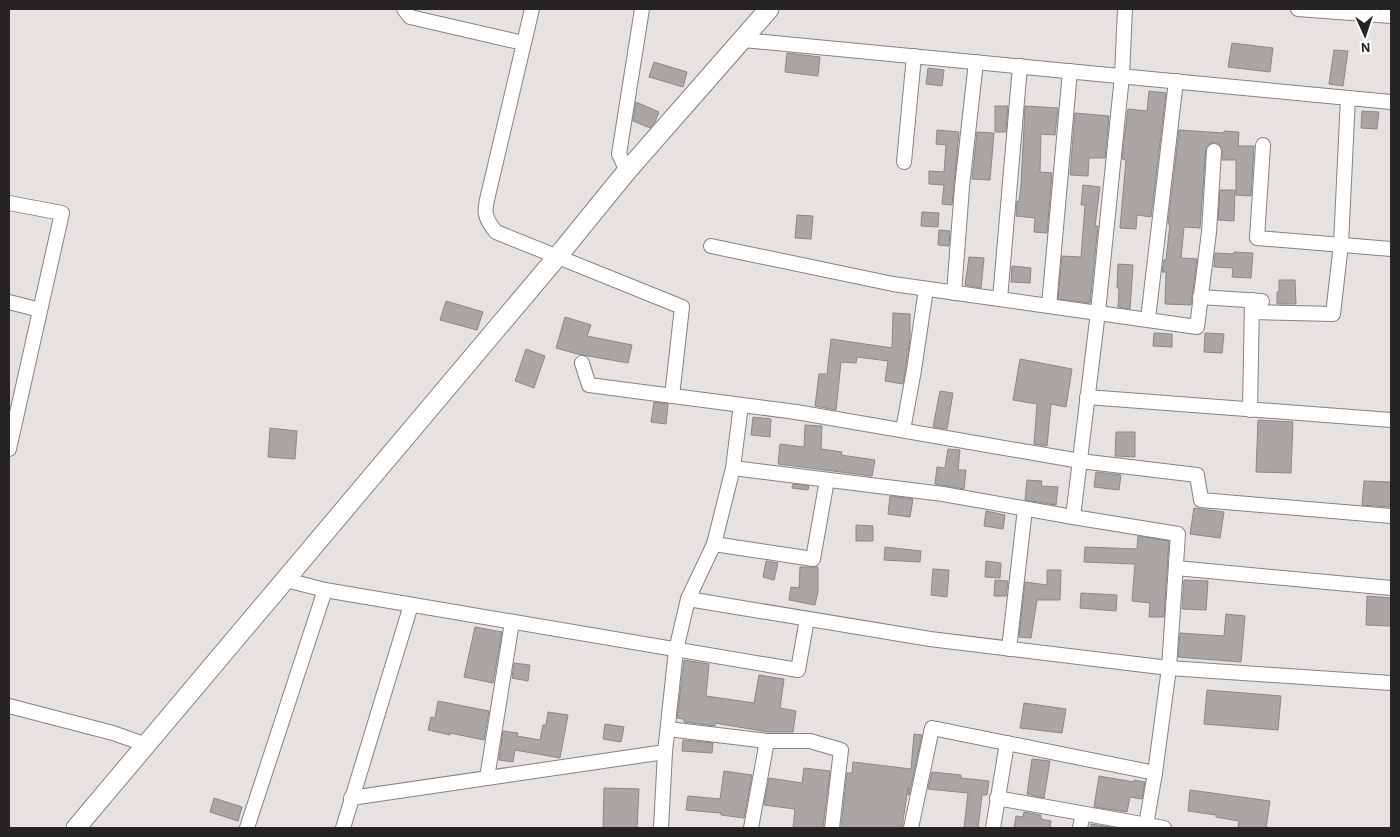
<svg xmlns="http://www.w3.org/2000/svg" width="1400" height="837" font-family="'Alegreya Sans',sans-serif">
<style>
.building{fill:#aaa6a4;stroke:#8b8785}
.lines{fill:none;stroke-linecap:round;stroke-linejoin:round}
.street-casing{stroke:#868280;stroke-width:16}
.secondary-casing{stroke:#868280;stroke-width:21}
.street{stroke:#fff;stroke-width:14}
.secondary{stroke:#fff;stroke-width:19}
</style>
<rect width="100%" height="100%" fill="#e6e2e0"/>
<g class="building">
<path d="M1232 43 1273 48 1270 72 1228 67Z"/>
<path d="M1334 50 1348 51 1343 86 1329 84Z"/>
<path d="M787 53 820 57 818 76 785 72Z"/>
<path d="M654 62 687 72 683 87 649 77Z"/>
<path d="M928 68 944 70 942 86 926 84Z"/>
<path d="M1149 91 1166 93 1151 217 1137 215 1136 229 1120 228 1126 160 1122 159 1127 116 1128 109 1147 111Z"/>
<path d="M636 102 659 112 655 122 650 128 633 121Z"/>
<path d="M995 106H1008L1006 132H995Z"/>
<path d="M1025 106 1058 108 1055 135 1041 134 1040 172 1052 173 1047 233 1034 232 1035 218 1016 216 1017 201 1019 202 1021 185Z"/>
<path d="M1362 111 1379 112 1377 129 1361 128Z"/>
<path d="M1075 113 1109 116 1105 158H1089L1088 176 1070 175Z"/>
<path d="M937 130 959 132 952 205 942 204 944 185 929 184V171L944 172 946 145 936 144Z"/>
<path d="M1179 130 1224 133V131L1239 132 1238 146H1254L1251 196 1236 195V160H1222V148L1218 143H1211L1206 147 1200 228 1184 227 1181 258 1197 259 1191 305 1165 304 1166 272H1162L1164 260H1166L1170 224H1168Z"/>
<path d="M977 132 994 133 990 180 972 179Z"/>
<path d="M1083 185 1100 187 1095 226H1098L1090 303 1058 299 1062 256 1081 257 1085 205H1081Z"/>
<path d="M1220 190H1235L1234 221 1218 220Z"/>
<path d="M922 212 939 213 938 227 921 226Z"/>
<path d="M797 215 813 216 811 239 795 238Z"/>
<path d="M939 230 950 231 949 246 938 245Z"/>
<path d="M1234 252 1253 253 1251 278 1232 277 1233 268 1214 267 1215 253 1233 254Z"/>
<path d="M969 257 984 258 981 288 965 285Z"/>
<path d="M1118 264 1133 265 1130 309 1118 307 1119 288H1117Z"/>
<path d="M1012 266 1031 268 1030 283 1011 282Z"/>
<path d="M1279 280H1295L1296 304H1277V292L1279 291Z"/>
<path d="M446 301 483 312 477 330 440 320Z"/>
<path d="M893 313 910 314V339L903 384 885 381 888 361 857 357 856 363 841 362 836 410 815 406 819 374H827L831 339 892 348Z"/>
<path d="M565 317 591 325 587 336 632 345 628 363 577 354 556 348Z"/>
<path d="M1154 333 1172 334V347L1153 346Z"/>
<path d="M1205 333 1224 334 1222 353 1204 352Z"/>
<path d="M526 349 545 356 534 388 515 381Z"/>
<path d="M1020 359 1072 369 1066 407 1051 404 1047 446 1034 444 1037 404 1013 400Z"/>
<path d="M940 391 953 393 947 429 933 427Z"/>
<path d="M654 402 668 404 666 424 651 422Z"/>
<path d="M753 417 771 419 770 437 751 435Z"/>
<path d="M1258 420 1293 422 1291 473 1256 472Z"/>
<path d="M805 425 822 426 821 449 842 452 841 455 875 460 872 476 778 464 780 444 804 447Z"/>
<path d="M270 428 297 431 295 459 268 457Z"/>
<path d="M1116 432H1135V457L1115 456Z"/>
<path d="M948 449 960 450 958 470H966L964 489 935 484 937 467 945 468Z"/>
<path d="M1096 472 1121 475 1119 490 1094 487Z"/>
<path d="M1027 480 1042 481 1041 486 1058 487 1056 505 1025 500Z"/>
<path d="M1364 481 1391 482V507L1362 505Z"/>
<path d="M793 484 809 486 808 490 792 488Z"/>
<path d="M890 496 913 499 910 517 888 514Z"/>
<path d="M1194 508 1224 512 1220 538 1190 534Z"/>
<path d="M986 511 1005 515 1003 529 984 526Z"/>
<path d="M856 525 873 526V541H856Z"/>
<path d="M1138 536 1169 541 1164 617H1149L1150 603 1132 601 1135 564 1084 562 1085 547 1137 549Z"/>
<path d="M885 547 921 551 920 562 884 560Z"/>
<path d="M766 561 778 563 774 580 763 577Z"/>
<path d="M986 561 1001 563 1000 578 985 577Z"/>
<path d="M800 567H818V592L815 605 789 600 791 587 799 588Z"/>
<path d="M933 569 949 570 947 597 931 595Z"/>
<path d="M1047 570H1061L1060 600H1037L1031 638 1019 637 1025 582 1047 585Z"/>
<path d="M995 580 1008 581 1006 596H994Z"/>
<path d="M1184 580 1208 581 1206 610 1182 609Z"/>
<path d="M1081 593 1117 595 1116 611 1080 608Z"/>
<path d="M1367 596 1391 598V626L1366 625Z"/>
<path d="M1226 614 1245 616 1241 662 1178 657 1180 633 1224 636Z"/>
<path d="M475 627 502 632 493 683 464 677Z"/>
<path d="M684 660 709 664 706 696 754 703 759 675 784 679 780 708 796 711 793 732H768L715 723V726L684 722V719L677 718Z"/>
<path d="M514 663 530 665 528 681 512 678Z"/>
<path d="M1207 690 1281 696 1278 730 1204 724Z"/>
<path d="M438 701 489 711 484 740 450 733V735L428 730 431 717 435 718Z"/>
<path d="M1024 703 1066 709 1062 733 1020 728Z"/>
<path d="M548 712 568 715 560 758 515 750 513 762 499 760 503 731 518 733 517 736 540 740 543 725H546Z"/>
<path d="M605 724 624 727 621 742 603 739Z"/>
<path d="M914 734 922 735 909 795H908V787L902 828H841L847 773H852L853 762 911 769Z"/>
<path d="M683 740 713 743 712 753 682 751Z"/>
<path d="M1032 759 1050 761 1044 798 1027 794Z"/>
<path d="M804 768 830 771 823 828H793L795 809 764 805 769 778 802 783Z"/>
<path d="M724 771 752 775 744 818 721 815V813L686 810 688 796 720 799Z"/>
<path d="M932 772 961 775V778L989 781 987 795H982L978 828H964L968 793 928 789Z"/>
<path d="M1099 776 1134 782V780L1145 782 1142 799 1130 797 1127 812 1094 807Z"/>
<path d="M604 788 639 789 637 828H603Z"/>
<path d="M1190 790 1270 801 1266 828H1238L1239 821 1216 817V815L1188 811Z"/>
<path d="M214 798 242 807 238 821 210 812Z"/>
<path d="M1024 812 1041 815V819L1051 821 1050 828H1014L1016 816 1023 817Z"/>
<path d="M1091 824 1116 828H1091Z"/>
</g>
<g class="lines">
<g class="street-casing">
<g id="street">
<path d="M404 9 410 17 523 43"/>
<path d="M532 9 490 187C485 209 481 214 496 232L682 307 672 396"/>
<path d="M1298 9 1391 16"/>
<path d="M743 40 1391 102"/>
<path d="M1263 145 1257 238 1391 249"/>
<path d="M904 162 914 56"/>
<path d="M627 171 619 154 642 9"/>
<path d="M9 203 62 213 9 449"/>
<path d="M711 246 893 284 1197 327 1209 232 1214 151"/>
<path d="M954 293 962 187 976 62"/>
<path d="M1200 297 1262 301"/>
<path d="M1000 299 1020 66"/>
<path d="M9 302 40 310"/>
<path d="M1049 306 1070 71"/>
<path d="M1252 312 1333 314 1341 244 1348 98"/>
<path d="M1148 319 1176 81"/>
<path d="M582 363 589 385 796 412 1080 461 1197 475 1201 500 1391 516"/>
<path d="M1087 397 1391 420"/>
<path d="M1250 410 1252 300"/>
<path d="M903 430 914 370 926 289"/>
<path d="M733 468 943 494 1073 517 1178 534 1169 668 1155 773 1146 825"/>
<path d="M1073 517 1098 312 1122 76 1125 9"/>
<path d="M714 544 813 559 827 480"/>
<path d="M1176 568 1391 588"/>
<path d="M286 580 325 590 798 670 807 619"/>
<path d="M688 599 930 639 1169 668 1391 683"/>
<path d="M1009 649 1025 509"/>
<path d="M9 706 113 733 147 745"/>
<path d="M668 729 767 741H810L841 750 832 828"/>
<path d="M487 778 512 622"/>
<path d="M351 798 665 752"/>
<path d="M997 798 1164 828"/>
<path d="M247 828 325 590"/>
<path d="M343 828 411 605"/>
<path d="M661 828 665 752 676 650 688 599 714 544 733 468 741 405"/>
<path d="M751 828 767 741"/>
<path d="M911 828 932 728 1155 773"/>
<path d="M993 828 1007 743"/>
<path d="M1080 828 1083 814"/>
</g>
</g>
<g class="secondary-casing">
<path id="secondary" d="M76 828 557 257 627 171 769 9"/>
</g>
<use href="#street" class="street"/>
<use href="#secondary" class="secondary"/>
</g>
<rect width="1400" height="837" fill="none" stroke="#252423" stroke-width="20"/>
<g transform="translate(1365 35) rotate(177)" stroke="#ffffff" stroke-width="4" paint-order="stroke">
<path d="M0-4L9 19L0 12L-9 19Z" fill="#252423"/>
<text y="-8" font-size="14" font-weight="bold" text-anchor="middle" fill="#252423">N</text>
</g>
</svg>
